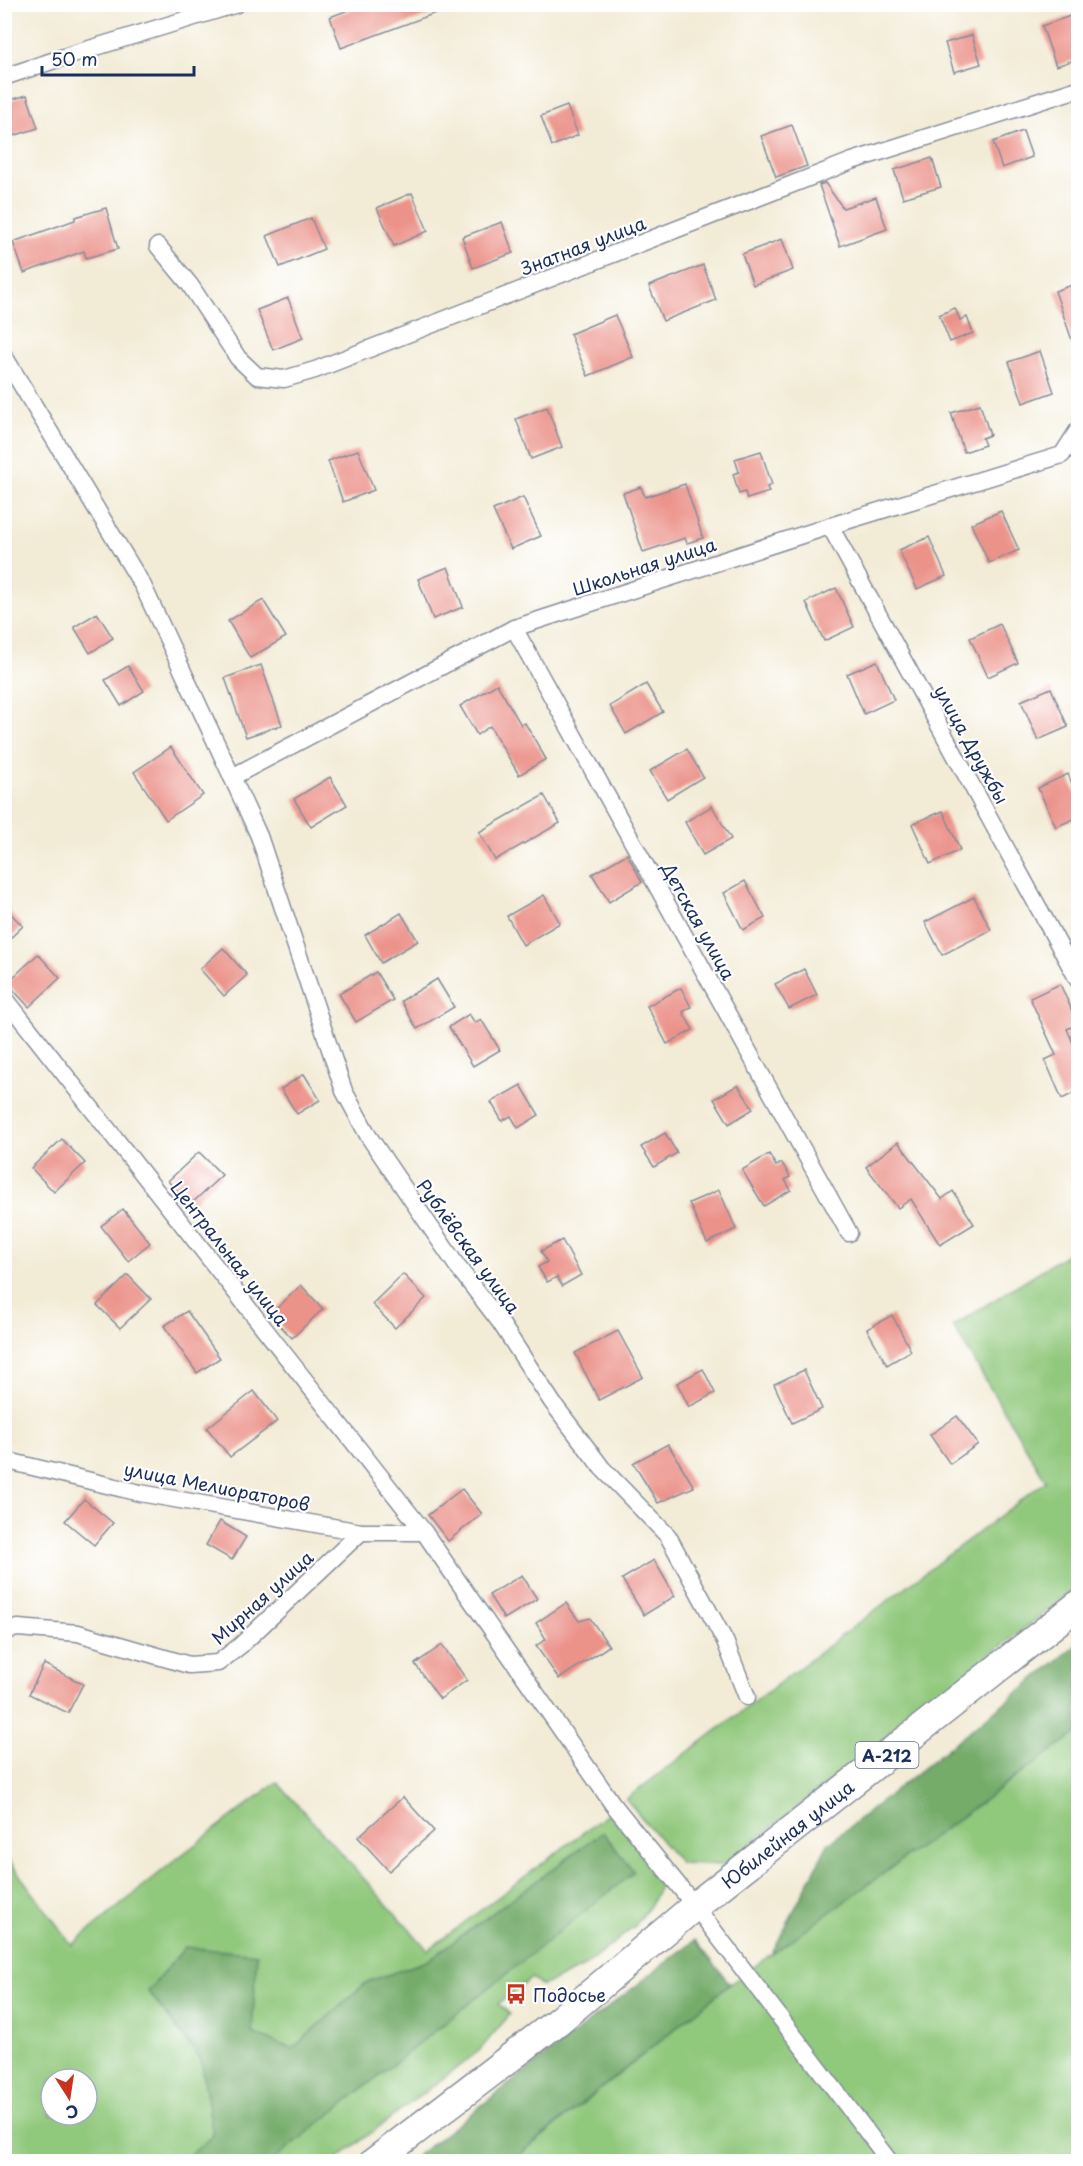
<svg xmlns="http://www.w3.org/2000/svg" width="1083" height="2166" font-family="'Playpen Sans',sans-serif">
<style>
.green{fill:#90c87b;stroke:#567c6c;stroke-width:1.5;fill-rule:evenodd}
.forest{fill:#74ac6b;stroke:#486e64;stroke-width:1.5}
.building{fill:#eb9289}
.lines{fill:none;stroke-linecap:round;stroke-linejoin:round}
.street-casing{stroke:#868d9a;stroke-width:19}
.highway-casing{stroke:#868d9a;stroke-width:31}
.street{stroke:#fff;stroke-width:16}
.highway{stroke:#fff;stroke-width:28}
.labels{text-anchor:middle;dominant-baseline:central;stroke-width:4.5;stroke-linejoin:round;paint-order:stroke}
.shield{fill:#fff;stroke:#5f6d8e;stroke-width:1.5}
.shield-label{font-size:16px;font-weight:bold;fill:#1b2f5e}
.street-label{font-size:18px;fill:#1b2f5e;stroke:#fff}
.poi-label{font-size:18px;fill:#1b2f5e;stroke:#fff;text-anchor:start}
</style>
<rect width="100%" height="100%" fill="#fff"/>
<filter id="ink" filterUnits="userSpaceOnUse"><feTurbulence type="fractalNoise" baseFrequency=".0167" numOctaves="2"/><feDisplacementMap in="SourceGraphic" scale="12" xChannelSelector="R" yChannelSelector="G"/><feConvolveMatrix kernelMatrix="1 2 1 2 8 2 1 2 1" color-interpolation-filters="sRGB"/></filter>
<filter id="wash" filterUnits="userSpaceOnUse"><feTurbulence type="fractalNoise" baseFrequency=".008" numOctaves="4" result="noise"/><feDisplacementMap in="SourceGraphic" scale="24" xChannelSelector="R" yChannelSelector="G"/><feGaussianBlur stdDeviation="1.35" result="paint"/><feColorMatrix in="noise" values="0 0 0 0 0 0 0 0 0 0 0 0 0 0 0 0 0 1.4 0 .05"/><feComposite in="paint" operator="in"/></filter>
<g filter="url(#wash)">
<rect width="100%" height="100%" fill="#f2ebd5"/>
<g class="green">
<path d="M1078 1247V1586L724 1865 680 1863 626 1799 1046 1481 953 1326Z"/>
<path d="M1078 1732V2161L511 2162 730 1984Z"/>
<path d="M277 1782 428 1950 609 1813 664 1878 650 1906 634 1927 582 1968 542 1986 532 1978 498 2004 510 2014 479 2051 334 2161 5 2162 4 1854 72 1945 179 1857ZM51 2079H87V2115H51Z"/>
</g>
<g class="forest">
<path d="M1078 1644V1732L771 1955 828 1844Z"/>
<path d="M603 1832 634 1872 272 2161H182L213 2136 201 2060 148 1991 185 1947 257 1954 252 2033 292 2049 367 1982 427 1961Z"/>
<path d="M695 1940 730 1984 511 2161H410Z"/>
</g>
<g id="blocks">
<g class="building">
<path d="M364 4H452V7L341 48 330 17Z"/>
<path d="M1073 15 1078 32V59L1056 66 1042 26Z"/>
<path d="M972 35 981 64 954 72 945 43Z"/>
<path d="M27 95 38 128 4 139V102Z"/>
<path d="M567 106 578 135 552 146 541 116Z"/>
<path d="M792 125 807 166 776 177 761 136Z"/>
<path d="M1023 131 1032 157 1002 168 993 142Z"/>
<path d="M932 158 941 187 903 198 894 170Z"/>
<path d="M825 183 843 208 876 197 887 229 840 246 819 185Z"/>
<path d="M412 193 428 231 394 246 377 208Z"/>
<path d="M106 208 118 249 86 258 84 251 24 273 13 242 75 220V217Z"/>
<path d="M311 218 324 249 280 267 267 236Z"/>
<path d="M502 222 513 253 473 268 462 237Z"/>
<path d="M782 239 793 270 753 285 742 254Z"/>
<path d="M703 265 716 300 663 321 649 286Z"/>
<path d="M1078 283V352H1076L1055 291Z"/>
<path d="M288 298 303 338 273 350 257 310Z"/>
<path d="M955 308 960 320 967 317 973 333 950 342 939 315Z"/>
<path d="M615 315 633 357 588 376 570 334Z"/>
<path d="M1040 351 1054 392 1023 403 1009 362Z"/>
<path d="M980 404 990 435 982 438 985 445 964 452 951 413Z"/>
<path d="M547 407 562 447 531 459 516 419Z"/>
<path d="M358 450 374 490 343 502 328 461Z"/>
<path d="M761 451 772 485 767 487 769 492 747 499 745 492 739 494 733 474 739 472 735 459Z"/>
<path d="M685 484 703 538 687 543 685 538 643 552 623 493 641 487 645 497Z"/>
<path d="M523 497 541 536 511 549 493 510Z"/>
<path d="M1001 511 1019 550 989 563 971 524Z"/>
<path d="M929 537 946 576 917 589 899 550Z"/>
<path d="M448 567 463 607 433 619 418 579Z"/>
<path d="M836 588 854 627 824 641 806 602Z"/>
<path d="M263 600 286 637 250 658 228 621Z"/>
<path d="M97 613 113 638 90 653 74 627Z"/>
<path d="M1000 624 1018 663 988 677 970 638Z"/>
<path d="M877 661 894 700 864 714 847 674Z"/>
<path d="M261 665 282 725 246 737 225 678Z"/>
<path d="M128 666 144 691 121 706 105 680Z"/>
<path d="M497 684 521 725 525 723 546 759 519 775 490 726 477 735 460 706Z"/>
<path d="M646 684 663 712 626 734 610 706Z"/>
<path d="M1051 688 1068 727 1038 740 1021 701Z"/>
<path d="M171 747 203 795 166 820 134 772Z"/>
<path d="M687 749 703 777 667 799 650 771Z"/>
<path d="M1068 774 1078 798V817L1056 827 1038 788Z"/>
<path d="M330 777 347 805 311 827 294 799Z"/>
<path d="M544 795 560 823 495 860 479 832Z"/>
<path d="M712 806 731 839 703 855 685 822Z"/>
<path d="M943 811 960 850 930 864 912 824Z"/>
<path d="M627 854 642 882 609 902 592 874Z"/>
<path d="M745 881 765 918 743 930 724 893Z"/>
<path d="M544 895 560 923 523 945 507 916Z"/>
<path d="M974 897 991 930 942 955 925 922Z"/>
<path d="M4 907 23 926 4 944Z"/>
<path d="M401 913 418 941 381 963 365 935Z"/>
<path d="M223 948 247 975 224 996 200 969Z"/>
<path d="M38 954 60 978 29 1007 7 983Z"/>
<path d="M804 969 817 995 789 1009 775 984Z"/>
<path d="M376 972 393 1000 356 1022 339 994Z"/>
<path d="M437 979 454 1007 417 1029 401 1001Z"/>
<path d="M1060 984 1078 1024 1067 1029 1078 1055V1091L1062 1099 1045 1060 1056 1055 1030 998Z"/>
<path d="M681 988 691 1007 683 1012 693 1030 667 1044 647 1006Z"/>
<path d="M469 1014 475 1023 481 1019 500 1050 473 1066 449 1027Z"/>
<path d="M304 1074 320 1100 297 1114 281 1089Z"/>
<path d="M521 1085 539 1115 518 1128 511 1116 502 1121 491 1102Z"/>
<path d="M738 1085 753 1109 729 1124 714 1099Z"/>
<path d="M665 1133 677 1153 654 1167 641 1147Z"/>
<path d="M62 1139 85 1163 54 1192 31 1168Z"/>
<path d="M898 1142 942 1199 953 1191 974 1224 940 1245 911 1199 898 1208 866 1167Z"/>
<path d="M199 1152 222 1175 190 1205 168 1181Z"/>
<path d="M769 1154 776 1166 782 1163 790 1177 785 1180 791 1190 764 1206 742 1170Z"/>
<path d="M719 1190 736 1229 707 1243 689 1203Z"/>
<path d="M123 1209 150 1243 128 1261 101 1226Z"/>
<path d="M562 1240 581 1275 562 1286 557 1277 547 1282 538 1267 547 1262 541 1251Z"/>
<path d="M403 1274 426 1298 395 1328 372 1304Z"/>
<path d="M128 1275 151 1299 120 1328 97 1305Z"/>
<path d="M301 1285 323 1309 292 1338 270 1315Z"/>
<path d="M187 1311 220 1358 197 1373 164 1326Z"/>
<path d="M892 1315 911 1351 887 1365 867 1329Z"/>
<path d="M618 1331 643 1377 599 1400 575 1353Z"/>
<path d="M703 1369 715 1393 689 1407 677 1383Z"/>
<path d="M804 1370 822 1409 792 1423 774 1384Z"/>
<path d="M254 1391 277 1421 230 1457 207 1428Z"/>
<path d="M957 1416 978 1444 950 1464 930 1435Z"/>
<path d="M668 1444 694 1487 658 1503 633 1463Z"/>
<path d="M462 1489 482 1514 448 1541 428 1515Z"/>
<path d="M84 1499 113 1523 94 1545 65 1521Z"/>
<path d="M220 1521 246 1537 232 1560 206 1545Z"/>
<path d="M654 1560 675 1596 644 1615 622 1579Z"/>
<path d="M522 1575 537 1599 504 1619 489 1595Z"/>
<path d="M566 1603 579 1621 590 1618 609 1646 559 1679 536 1646 546 1639 536 1623Z"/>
<path d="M442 1645 467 1680 440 1699 415 1664Z"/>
<path d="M44 1664 83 1684 68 1713 29 1694Z"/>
<path d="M403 1797 434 1831 389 1871 358 1837Z"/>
</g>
</g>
</g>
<g filter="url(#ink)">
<use href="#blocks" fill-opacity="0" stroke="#868d9a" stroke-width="1.5"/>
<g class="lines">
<g class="street-casing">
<g id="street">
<path d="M4 77 73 54 237 4"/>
<path d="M158 246 190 285 238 358 257 376 284 379 315 370 852 161 1078 89"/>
<path d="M4 356 143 586 232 777 259 836 344 1091 369 1137 457 1266 500 1322 552 1402 602 1468 668 1536 725 1641 747 1697"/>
<path d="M830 526 1078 980"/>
<path d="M514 628 849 1233"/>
<path d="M232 777 514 628 830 526 1062 455 1078 430"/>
<path d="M4 997 424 1532 612 1803 695 1906 890 2162"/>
<path d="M4 1460 140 1493 361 1532H424"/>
<path d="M4 1631 18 1628 78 1633 189 1665 218 1663 241 1645 361 1532"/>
</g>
</g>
<g class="highway-casing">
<g id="highway">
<path id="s1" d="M374 2162 557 2022 695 1906 1078 1605"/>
</g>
</g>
<use href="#street" class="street"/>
<use href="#highway" class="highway"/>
</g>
</g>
<defs>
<g id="bus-bare" transform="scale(1.62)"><path d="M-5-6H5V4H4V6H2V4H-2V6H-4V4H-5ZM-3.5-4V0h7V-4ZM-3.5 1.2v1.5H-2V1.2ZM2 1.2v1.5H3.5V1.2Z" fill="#c8321e" stroke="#fff" stroke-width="2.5" paint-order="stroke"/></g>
</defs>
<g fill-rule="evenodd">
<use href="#bus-bare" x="516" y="1994"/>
</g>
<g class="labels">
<rect class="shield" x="855.5" y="1742" width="63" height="26" rx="4.5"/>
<g class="shield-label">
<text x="887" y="1755">А-212</text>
</g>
<g class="street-label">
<text transform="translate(583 245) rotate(-21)">Знатная улица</text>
<text transform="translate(644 566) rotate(-18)">Школьная улица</text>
<text transform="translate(972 744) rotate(61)">улица Дружбы</text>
<text transform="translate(699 921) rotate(61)">Детская улица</text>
<text transform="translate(469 1246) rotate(54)">Рублёвская улица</text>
<text transform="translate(230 1253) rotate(52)">Центральная улица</text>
<text transform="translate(217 1486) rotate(11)">улица Мелиораторов</text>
<text transform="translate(262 1597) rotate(-42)">Мирная улица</text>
<text stroke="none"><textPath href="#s1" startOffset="528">Юбилейная улица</textPath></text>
</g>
<g class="poi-label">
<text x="533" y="1994">Подосье</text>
</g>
</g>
<rect width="1083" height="2166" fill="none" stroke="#fff" stroke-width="24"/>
<g transform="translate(69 2097) rotate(168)"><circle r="28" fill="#ffffff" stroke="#a4acbf" stroke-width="1.5"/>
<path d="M0-4.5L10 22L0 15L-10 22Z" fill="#c8321e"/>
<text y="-9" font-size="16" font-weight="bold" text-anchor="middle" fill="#1b2f5e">С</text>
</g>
<path d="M42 66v9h152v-9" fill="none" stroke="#1b2f5e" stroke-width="3"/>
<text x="51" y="66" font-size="18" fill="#1b2f5e" stroke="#ffffff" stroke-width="4.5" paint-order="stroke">50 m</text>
</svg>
